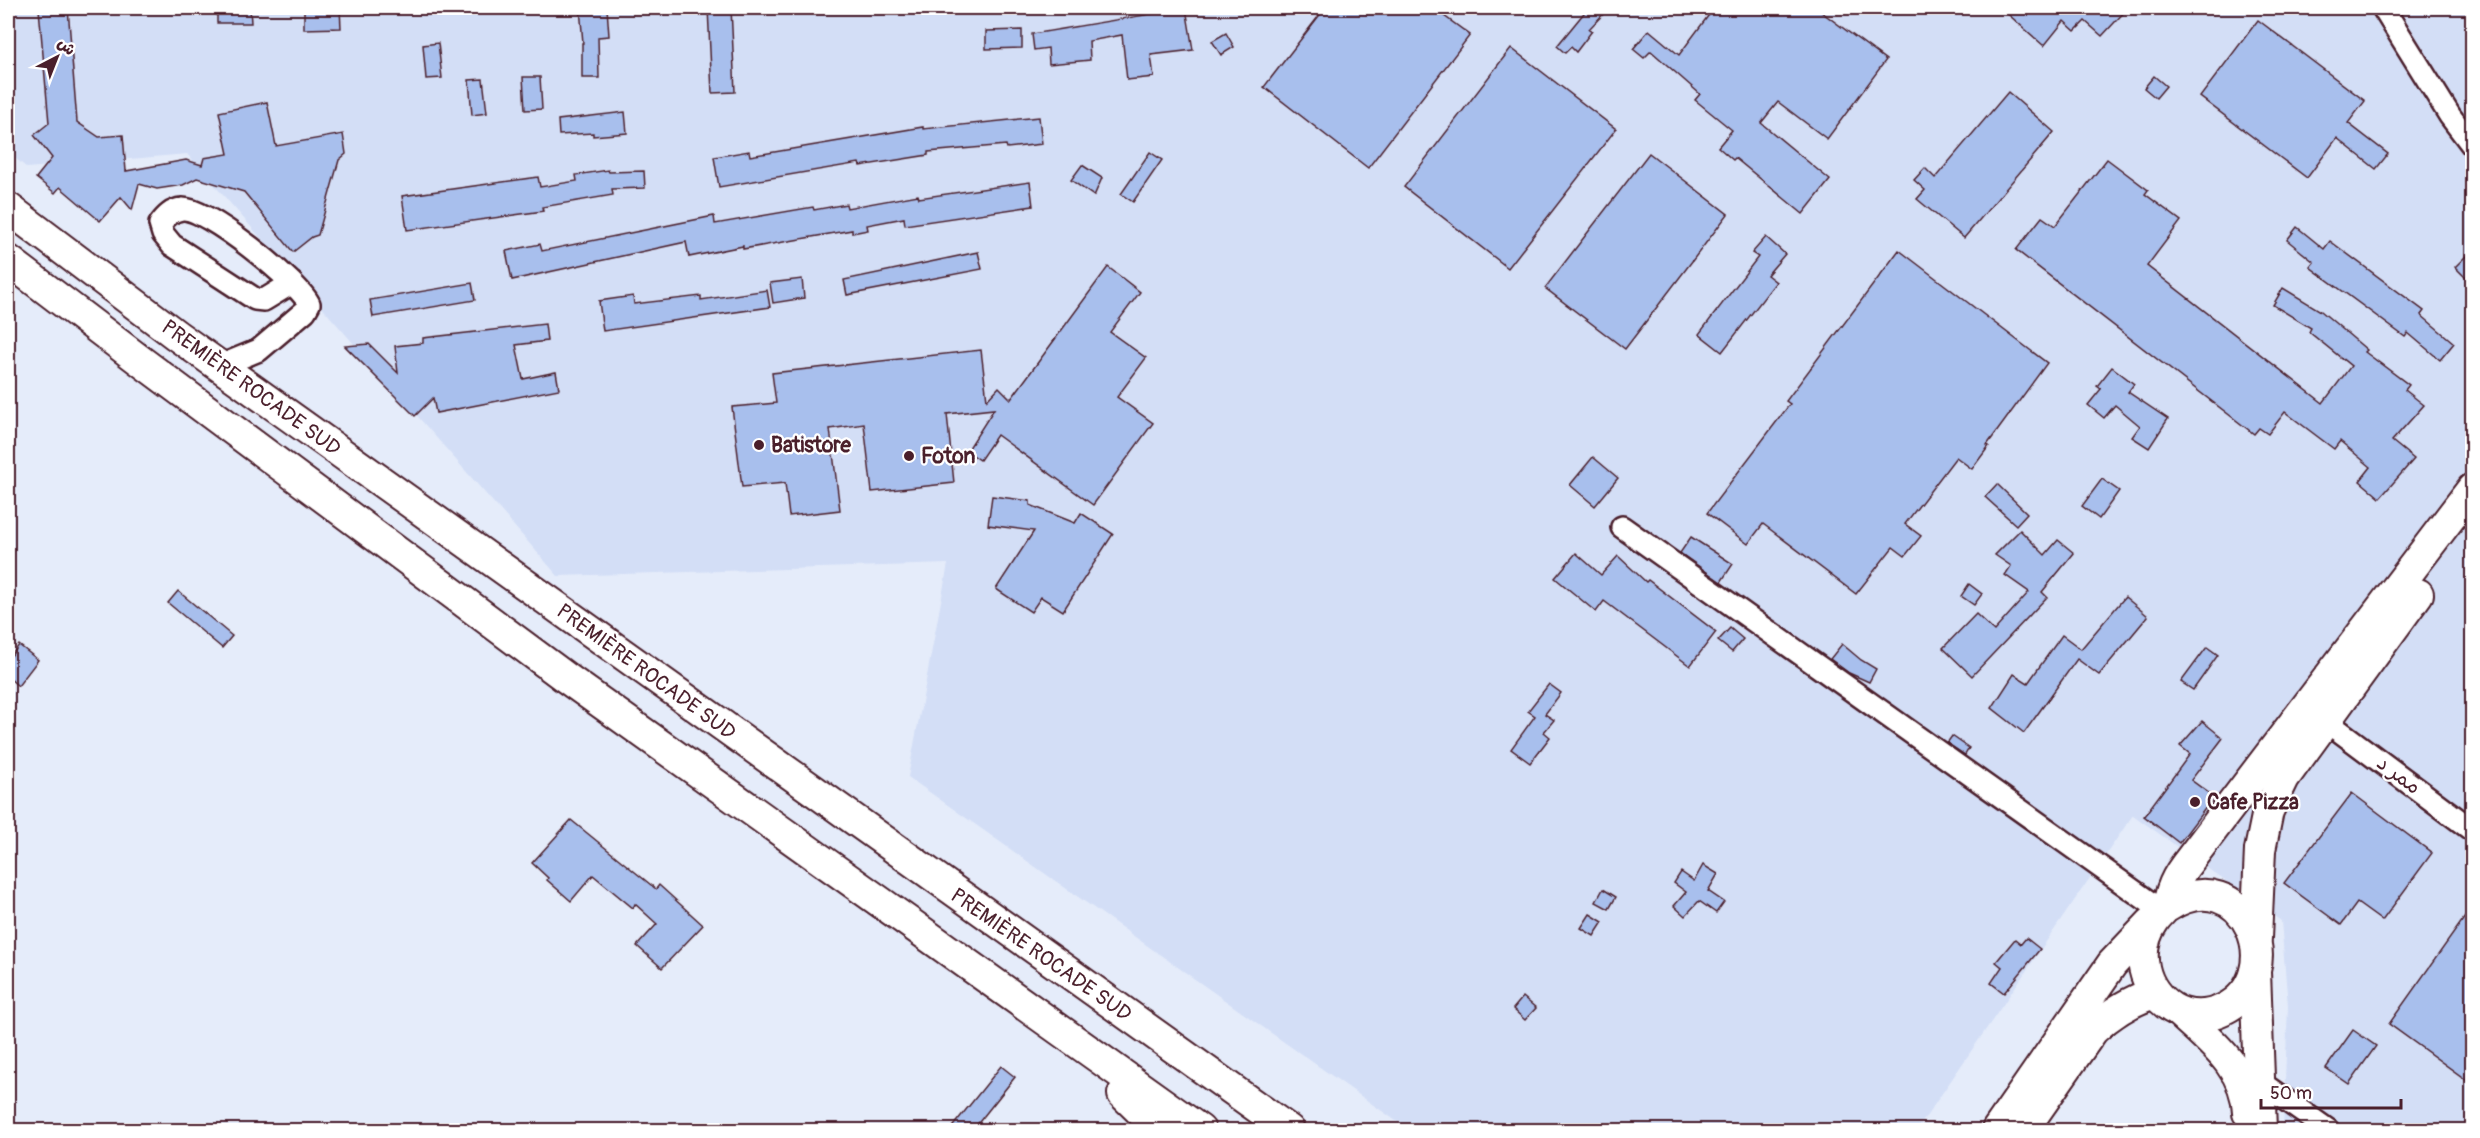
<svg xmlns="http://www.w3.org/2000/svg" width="2480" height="1138" font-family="Pangolin,'Playpen Sans Arabic',sans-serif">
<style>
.built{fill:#d3def6}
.building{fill:#a8bfed;stroke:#4a1f2b;stroke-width:1.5}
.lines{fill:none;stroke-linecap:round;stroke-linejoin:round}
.minor-casing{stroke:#4a1f2b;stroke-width:26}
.highway-casing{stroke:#4a1f2b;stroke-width:34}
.minor{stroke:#fff;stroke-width:21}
.highway{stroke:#fff;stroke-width:30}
.poi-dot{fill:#4a1f2b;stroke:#fff;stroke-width:2}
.labels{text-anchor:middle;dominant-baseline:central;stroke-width:4.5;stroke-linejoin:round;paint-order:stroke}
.street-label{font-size:21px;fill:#4a1f2b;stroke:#fff}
.poi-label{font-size:21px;font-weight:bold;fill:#4a1f2b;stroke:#fff;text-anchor:start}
</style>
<rect width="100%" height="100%" fill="#e5ecfa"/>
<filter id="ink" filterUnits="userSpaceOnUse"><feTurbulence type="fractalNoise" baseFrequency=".0167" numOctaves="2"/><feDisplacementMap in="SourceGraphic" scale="12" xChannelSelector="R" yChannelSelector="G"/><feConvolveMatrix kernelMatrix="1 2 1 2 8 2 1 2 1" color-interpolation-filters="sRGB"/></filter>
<g filter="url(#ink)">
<path class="built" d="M8 8H2472V1130H2283L2288 1006 2281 921 2133 815 1917 1130H1409L908 777 948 564 558 576 187 154 27 168 8 152Z"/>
<g class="building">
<path d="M68 8 77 122 99 137 123 135 126 171 186 160 202 165 204 158 228 154 219 112 267 102 276 146 343 134 346 154 339 160 318 235 312 237 293 252 244 192 197 178 183 185 157 189 139 184 132 210 121 197 100 221 60 187 55 193 36 178 52 158 34 135 49 123 39 9Z"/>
<path d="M217 8H250L251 23H217Z"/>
<path d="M304 8H340L341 28 304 29Z"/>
<path d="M580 8H607L609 36 598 37 599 78H582V43H583Z"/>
<path d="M708 8H731L735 92 712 93Z"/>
<path d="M1186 8 1193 50 1151 55 1154 77 1127 80 1122 35 1089 41 1090 60 1049 64 1048 48 1034 50 1032 34Z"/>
<path d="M1325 8H1433L1470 35 1368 168 1264 87Z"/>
<path d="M1588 8H1609L1589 29 1592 31 1576 52 1571 47 1565 53 1557 46Z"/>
<path d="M1714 8H1816L1886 60 1827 139 1778 102 1761 123 1830 180 1803 214 1735 158 1733 160 1718 147 1732 130 1695 100 1700 94 1651 51 1644 58 1633 49 1649 30 1679 55Z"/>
<path d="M2001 8H2128L2102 36 2085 21 2075 31 2064 21 2044 46Z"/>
<path d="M2258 20 2365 101 2348 123 2388 154 2376 169 2337 138 2307 178 2200 97Z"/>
<path d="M1022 30V48L986 49V31Z"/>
<path d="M1226 33 1234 47 1221 55 1212 41Z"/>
<path d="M438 43 442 78 426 79 423 45Z"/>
<path d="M1511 48 1616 129 1508 268 1404 187Z"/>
<path d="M2154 76 2166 86 2156 98 2144 88Z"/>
<path d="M523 77H540L542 109 525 110Z"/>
<path d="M483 79 487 113 472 115 469 80Z"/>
<path d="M2008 92 2054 132 1964 238 1917 199 1925 190 1914 180 1925 168 1935 178Z"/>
<path d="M625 112 627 133 593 136V133L559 135 558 120Z"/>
<path d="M1039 117 1042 144 1007 148 1006 145 928 152V155L860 166 859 163 719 187 714 157 749 151 750 156 923 127V129Z"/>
<path d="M1150 152 1162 160 1133 202 1121 194Z"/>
<path d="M1649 153 1728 214 1625 349 1545 288Z"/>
<path d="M2107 159 2148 190 2145 194 2181 221 2147 266 2323 403 2351 366 2309 332 2311 328 2273 305 2283 288 2321 311 2367 350 2365 352 2409 385 2405 390 2424 405 2392 441 2414 459 2380 498 2360 481 2371 467 2340 441 2334 449 2285 412 2268 434 2259 428 2254 434 2016 250 2042 217 2055 226Z"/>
<path d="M1082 165 1102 178 1094 196 1071 180Z"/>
<path d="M608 170 609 172 644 171 645 188 612 189 613 195 542 207 543 211 407 230 402 196 538 177 540 187 577 181 576 175Z"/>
<path d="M1030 182 1033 206 905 225 904 218 867 225 868 230 852 233V230L743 249V246L689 257 686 242 512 280 506 251 540 244 542 251 714 216 715 224 813 207 814 210 846 204 847 208 918 195 919 198Z"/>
<path d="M2297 227 2324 249 2330 241 2424 311 2421 315 2454 343 2440 360 2408 333 2405 337 2310 267 2314 262 2287 240Z"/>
<path d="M1766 237 1785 254 1767 275 1776 282 1722 352 1699 334 1758 257 1752 253Z"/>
<path d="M1899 250 2047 363 1987 445 1989 446 1972 469 1956 457 1905 524 1921 536 1905 556 1893 547 1856 594 1763 524 1748 544 1707 513 1790 404 1786 401Z"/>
<path d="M2472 250V284L2455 267Z"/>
<path d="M978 252 982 269 847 295 844 280Z"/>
<path d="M1108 267 1140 292 1110 332 1146 358 1117 397 1153 423 1093 505 997 435 980 460 967 451 994 409 947 414 954 483 872 492 864 424 830 429 840 510 789 516 785 483 742 487 732 407 776 403 772 373 981 350 987 400 999 387 1011 399Z"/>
<path d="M802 279 804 298 773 303 770 283Z"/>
<path d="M472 283 475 300 373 317 370 300Z"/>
<path d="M767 290 770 307 603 331 599 301 633 296 634 304 701 296V300Z"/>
<path d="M545 324 547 341 516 345 523 379 556 372 559 389 436 413 433 398 415 416 345 346 369 344 398 373 395 346 423 343V338Z"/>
<path d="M2112 367 2134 384 2128 392 2168 419 2149 448 2132 437 2140 426 2115 405 2104 418 2088 405 2101 389 2097 386Z"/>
<path d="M1593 457 1618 478 1595 506 1570 485Z"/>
<path d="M2102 479 2119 491 2099 519 2082 506Z"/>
<path d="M1997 484 2027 513 2016 525 1985 497Z"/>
<path d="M992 496 1030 501V505L1075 523 1081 513 1113 534 1063 611 1041 597 1031 612 996 589 1034 531 988 525Z"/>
<path d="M2020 530 2045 555 2058 540 2074 553 2042 592 2047 597 1972 676 1943 648 1976 614 1994 631 2029 592 2005 575 2011 566 1995 555Z"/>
<path d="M1691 537 1733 564 1721 582 1680 553Z"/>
<path d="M1576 553 1601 575 1618 556 1646 582 1648 580 1716 632 1690 666 1604 601 1596 612 1555 578Z"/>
<path d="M1969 584 1982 594 1974 605 1961 596Z"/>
<path d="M178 591 232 636 222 648 168 603Z"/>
<path d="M2125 597 2148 616 2099 675 2077 659 2024 733 1992 708 2014 674 2028 683 2062 635 2081 649Z"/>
<path d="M1730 628 1743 639 1732 652 1718 641Z"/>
<path d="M1842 644 1861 660 1876 669 1869 682 1849 673 1830 659Z"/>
<path d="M19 645 38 660 18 686 8 677V660Z"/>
<path d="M2207 647 2218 655 2193 690 2181 682Z"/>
<path d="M1549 684 1561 693 1545 714 1554 720 1544 732 1550 737 1530 763 1511 749 1535 716 1528 711Z"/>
<path d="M2202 721 2223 738 2191 780 2214 797 2179 843 2144 816 2190 754 2180 746Z"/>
<path d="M1952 736 1969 748 1965 755 1947 743Z"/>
<path d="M2352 793 2432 853 2382 921 2357 903 2341 925 2284 883Z"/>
<path d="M571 820 656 889 659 885 703 925 662 968 637 946 657 924 635 904 633 908 593 875 571 901 547 880 548 878 532 863Z"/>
<path d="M1703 865 1718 874 1708 891 1724 902 1716 913 1699 901 1685 916 1674 906 1686 892 1674 883 1681 872 1694 881Z"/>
<path d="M1603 889 1616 897 1609 909 1596 902Z"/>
<path d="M2472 907V1084L2389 1024Z"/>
<path d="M1590 914 1603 922 1594 936 1581 928Z"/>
<path d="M2026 938 2040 949 2004 993 1991 983 2002 967 1996 962 2015 939 2021 944Z"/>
<path d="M1523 997 1536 1008 1525 1020 1513 1009Z"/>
<path d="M2353 1030 2376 1046 2349 1084 2326 1068Z"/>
<path d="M1001 1066 1015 1077 972 1131H949Z"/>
</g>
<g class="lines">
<g class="minor-casing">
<g id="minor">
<path d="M2383 8 2450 116 2472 145"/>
<path d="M220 366 259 350 305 311 309 304C301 284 205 206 182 209 172 210 166 216 160 224L163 234 172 245 255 299 264 300 292 283"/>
<path d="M1622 527 2162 911"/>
<path d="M2326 721 2472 830"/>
<path d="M2260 1082 2328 1130"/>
</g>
</g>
<g class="highway-casing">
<g id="highway">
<path d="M8 208 176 335 1289 1130"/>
<path d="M8 260 138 359 565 677 1200 1130"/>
<path d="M2167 907C2245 857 2292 976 2224 1009 2208 1017 2188 1018 2172 1008 2143 989 2133 951 2154 921 2157 916 2162 912 2166 907 2169 903 2170 896 2172 890 2175 881 2179 874 2185 866L2472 489"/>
<path d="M2256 938 2260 850 2268 811 2284 778 2418 594"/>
<path d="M2255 972 2261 1130"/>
<path d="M2180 1013C2210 1041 2247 1068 2248 1113"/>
<path d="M1123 1094 1160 1130"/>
<path d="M1997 1130 2112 964 2151 923"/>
<path d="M2023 1130 2093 1030C2112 1012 2130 1001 2154 993"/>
</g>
</g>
<use href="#minor" class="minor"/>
<use href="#highway" class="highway"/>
</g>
</g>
<g class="poi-dot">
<circle cx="759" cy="445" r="6"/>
<circle cx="909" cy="456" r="6"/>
<circle cx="2195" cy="802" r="6"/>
</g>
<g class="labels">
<g class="street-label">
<text transform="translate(251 388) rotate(36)">PREMIÈRE ROCADE SUD</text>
<text transform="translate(646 672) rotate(36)">PREMIÈRE ROCADE SUD</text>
<text transform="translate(2399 775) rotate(37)">ممر د</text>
<text transform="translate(1041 955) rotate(35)">PREMIÈRE ROCADE SUD</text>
</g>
<g class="poi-label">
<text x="771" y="445">Batistore</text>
<text x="921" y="456">Foton</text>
<text x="2207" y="802">Cafe Pizza</text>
</g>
</g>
<rect width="2480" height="1138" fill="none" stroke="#fff" stroke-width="30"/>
<rect x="15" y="15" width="2450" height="1108" fill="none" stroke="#4a1f2b" stroke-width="2" filter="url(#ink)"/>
<g transform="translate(57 57) rotate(42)" stroke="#ffffff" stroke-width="4.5" paint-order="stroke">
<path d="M0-4.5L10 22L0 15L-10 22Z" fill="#4a1f2b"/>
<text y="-9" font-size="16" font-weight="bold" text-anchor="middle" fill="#4a1f2b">ش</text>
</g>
<path d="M2261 1099v9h140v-9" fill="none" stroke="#4a1f2b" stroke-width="3"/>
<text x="2270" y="1099" font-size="18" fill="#4a1f2b" stroke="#ffffff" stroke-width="4.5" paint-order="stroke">50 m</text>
</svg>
